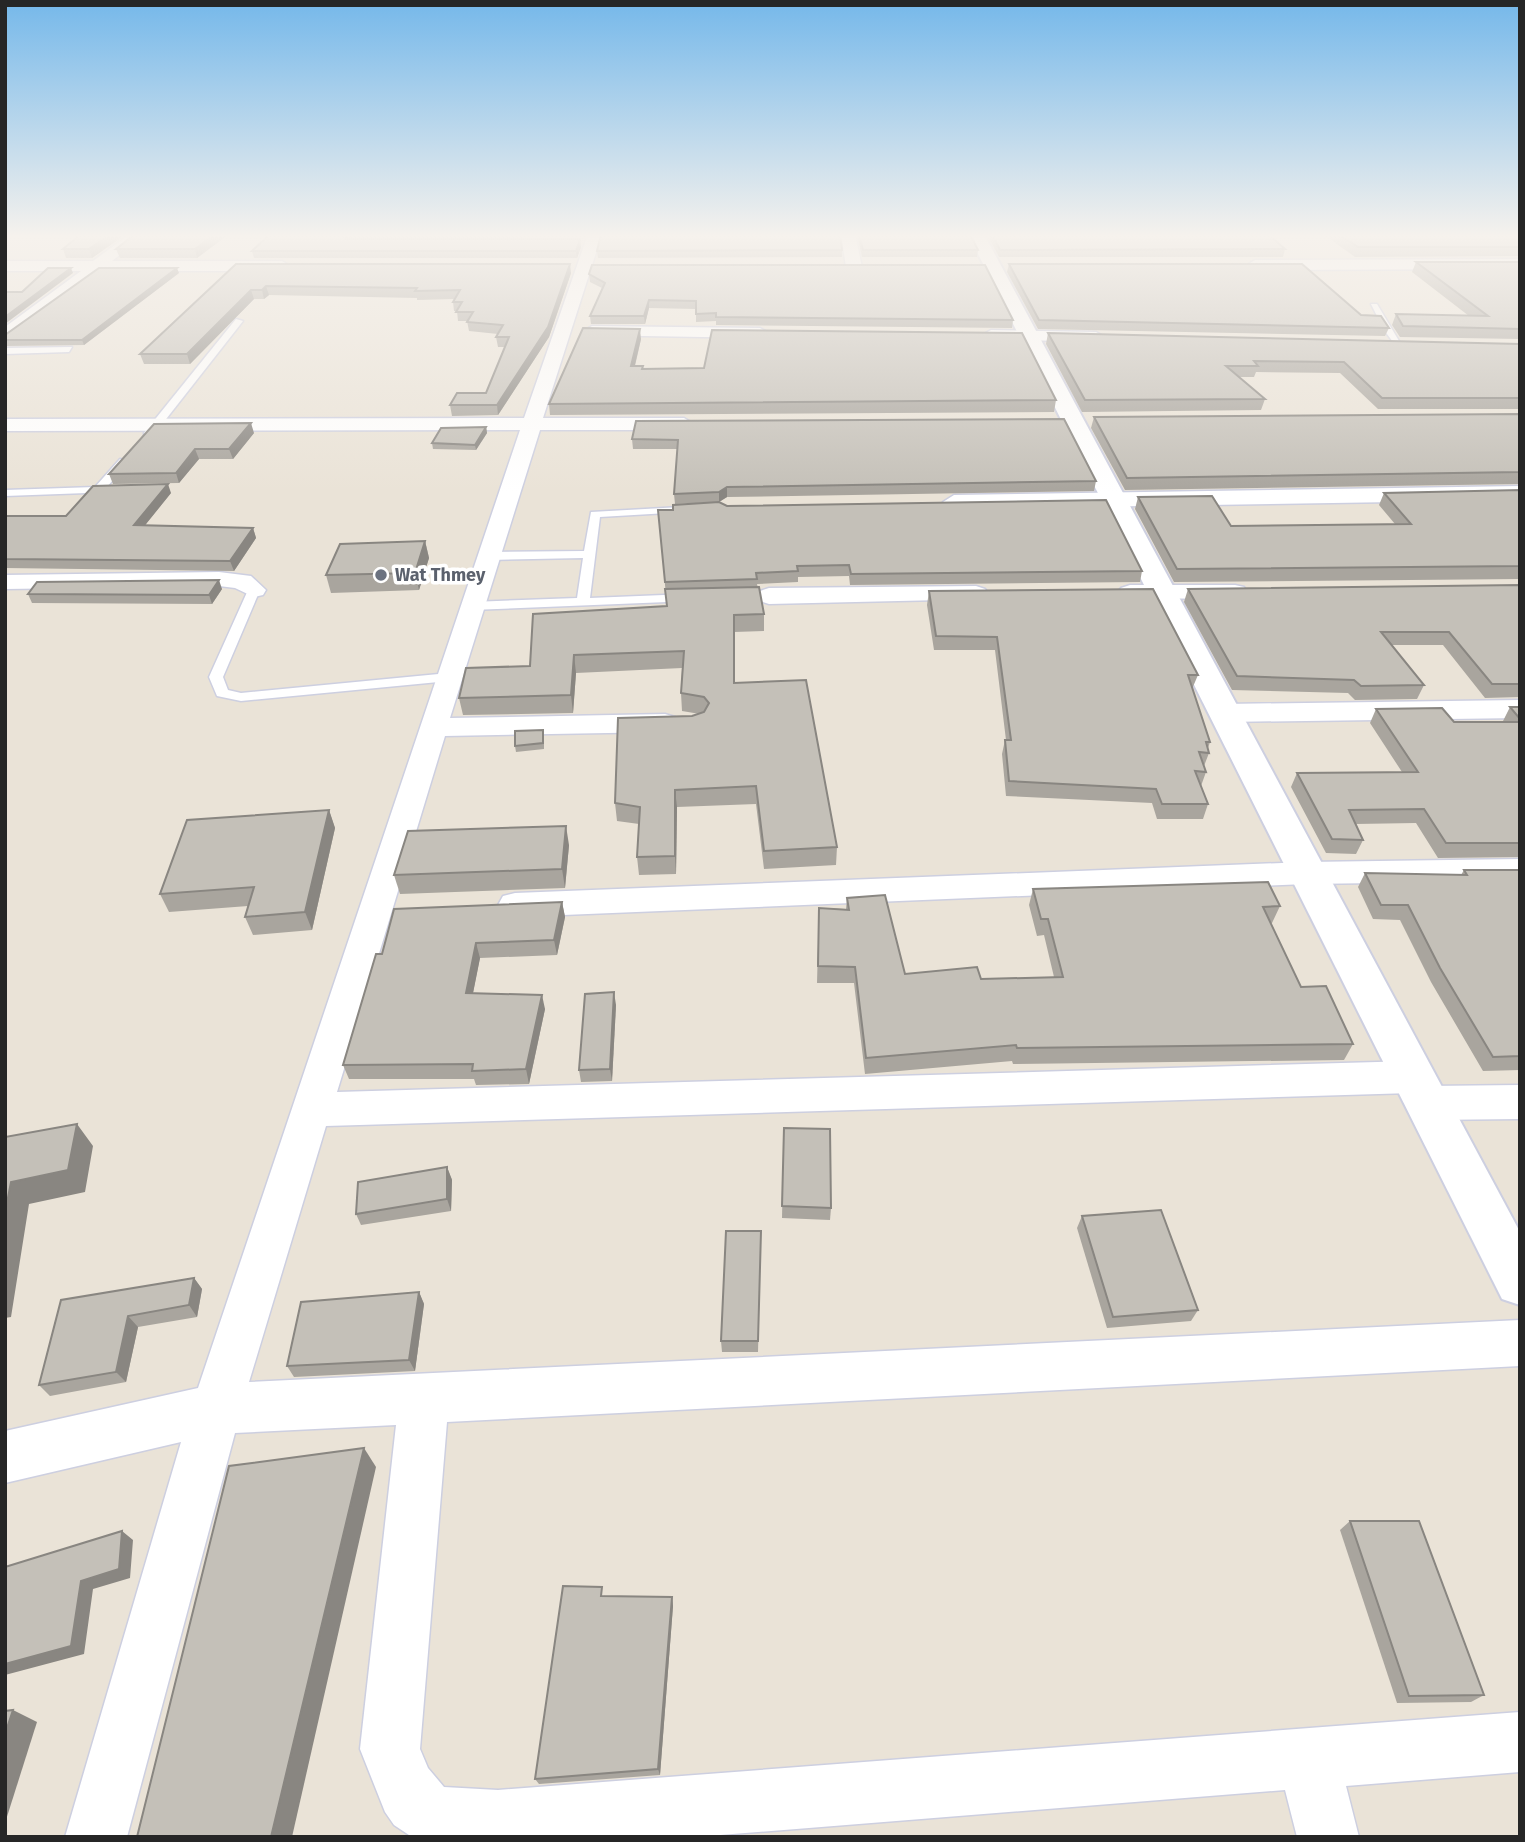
<svg xmlns="http://www.w3.org/2000/svg" width="1525" height="1842" font-family="'Fira Sans',sans-serif">
<style>
.lines{fill:none;stroke-linecap:round;stroke-linejoin:round}
.lane-casing{stroke:#cdcfe0;stroke-width:3}
.street-casing{stroke:#cdcfe0;stroke-width:3}
.secondary-casing{stroke:#cdcfe0;stroke-width:4}
.lane{fill:#fff;fill-rule:evenodd}
.street{fill:#fff;fill-rule:evenodd}
.secondary{fill:#fff;fill-rule:evenodd}
.wall{fill:#a9a59e}
.shaded-wall{fill:#898681}
.building{fill:#c4c0b8;stroke:#898681;stroke-width:2}
.worship-dot{fill:#6b7280;stroke:#fff;stroke-width:2.5}
.labels{text-anchor:middle;dominant-baseline:central;stroke-width:7;stroke-linejoin:round;paint-order:stroke}
.far-worship-label{font-size:18px;font-weight:bold;fill:#5b616d;stroke:#fff;text-anchor:start}
</style>
<rect width="100%" height="100%" fill="#eae3d7"/>
<g class="lines">
<g class="lane-casing">
<g id="lane">
<path d="M1371 304H1377L1402 346H1396L1384 330Z"/>
<path d="M236 319 243 321 152 437H144V433Z"/>
<path d="M72 347 69 352 5 354V348Z"/>
<path d="M120 459 129 461 107 487 114 488V492L5 496V490L95 487Z"/>
<path d="M681 507 687 510 685 512 600 517 590 598 688 594 692 595V601L471 610 465 606 471 602 577 598 583 558 488 560 482 556 488 552 584 551 591 512Z"/>
<path d="M254 586 260 590 223 677 228 690 241 693 449 673 456 677 449 681 241 701 217 696 209 677 248 590Z"/>
</g>
</g>
<g class="street-casing">
<g id="street">
<path d="M130 234H146L112 261H282L290 266 282 271H100L5 340V327L81 271H5V261H93Z"/>
<path d="M588 234H602L543 418H684L694 424 684 430H540L450 718 665 714 675 717 679 723 675 729 665 732 445 736 337 1092 1413 1061 1427 1066 1433 1077 1428 1086 1520 1085V1119L1427 1120 1413 1115 1407 1103 1412 1093 326 1126 249 1382 1520 1320V1366L447 1422 420 1749 428 1768 444 1787 498 1790 1520 1712V1772L1346 1786 1359 1837H1297L1285 1790 695 1837H412L394 1825 385 1812 360 1749 396 1425 235 1433 127 1837H65L181 1442 5 1483V1431L198 1388 520 430 5 431V419L524 418Z"/>
<path d="M841 234H855L862 267 859 270 854 272 846 267Z"/>
<path d="M1520 259V269L1255 270 1247 265 1255 260Z"/>
<path d="M592 326 760 328 769 333 760 338 586 335 583 331Z"/>
<path d="M991 330 1096 332 1105 337 1096 342 985 339 982 335Z"/>
<path d="M1520 486V500L954 509 943 502 954 495Z"/>
<path d="M219 572 251 576 266 590 263 595 254 597 235 588 219 586 5 589V575Z"/>
<path d="M1130 585H1235L1244 587 1247 592 1244 597 1235 599 1121 598 1117 593 1121 588Z"/>
<path d="M976 586 985 589 989 594 985 599 769 604 760 601 756 596 760 591 769 588Z"/>
<path d="M1520 700V718L1225 722 1215 719 1211 713 1215 707 1225 704Z"/>
<path d="M1520 859V881L1307 884 515 917 503 914 498 905 503 896 515 893 1307 862Z"/>
</g>
</g>
<g class="secondary-casing">
<path id="secondary" d="M968 234H984L1520 1232V1305L1502 1299Z"/>
</g>
<use href="#lane" class="lane"/>
<use href="#street" class="street"/>
<use href="#secondary" class="secondary"/>
</g>
<g class="wall">
<path d="M81 234H126L92 258H66L63 249Z"/>
<path d="M135 234H229L197 258H120L116 249Z"/>
<path d="M270 234H586L584 237 366 239 581 247 577 258H254L252 251Z"/>
<path d="M857 234H970L978 250 977 257H862Z"/>
<path d="M987 234H1268L1285 249 1283 257H999Z"/>
<path d="M1323 234H1520V256L1355 257Z"/>
<path d="M842 250V257L598 258 597 251Z"/>
<path d="M1416 262H1520V339L1400 337 1392 325 1396 314 1469 316 1412 272Z"/>
<path d="M236 264 571 273 549 337 498 415 452 416 450 405 486 393 505 347H498L496 337 498 334 469 331 467 321H458L457 311H454L453 302 454 299 417 300V298L269 295 264 299H254L190 364H144L140 354Z"/>
<path d="M1009 264 1361 315 1389 328 1385 336 1038 329 1007 272Z"/>
<path d="M179 273 84 345 5 346V335Z"/>
<path d="M589 274 1013 320 1012 328 716 325V321L696 322V309L649 308 645 324H591L590 316 602 288 590 282Z"/>
<path d="M1048 333 1520 344V409H1378L1340 373 1256 372 1254 377H1239L1265 399 1261 410 1082 412 1046 344Z"/>
<path d="M641 339 635 366H643V368L1056 400 1054 412 550 415 549 404Z"/>
<path d="M1520 414V484L1125 490 1091 428 1094 417Z"/>
<path d="M636 421 1096 481 1094 491 727 497 719 502 675 504 674 494 678 449H633L632 439Z"/>
<path d="M154 424 254 433 233 459H199L179 483 113 484 109 474Z"/>
<path d="M486 427 487 433 476 450 433 449 432 443Z"/>
<path d="M1520 490V579L1174 582 1135 509 1138 497 1231 526 1395 524 1379 505 1384 493Z"/>
<path d="M171 493 145 525 253 528 256 538 234 571 5 568V516H66Z"/>
<path d="M727 506 1142 571 1140 582 850 585 849 576 798 577V582L757 584 764 614V631L734 632V683L837 847 836 865 764 869 756 804 677 807 676 874 639 875 637 857 639 824 617 821 615 803 692 716 700 714 682 711 681 693 682 668 576 673 573 713 463 715 459 698 667 606 658 510Z"/>
<path d="M425 541 429 558 419 590 331 593 326 575Z"/>
<path d="M1520 585V697L1485 698 1443 645H1392L1424 685 1417 699 1355 700 1348 693 1232 690 1184 602 1188 589Z"/>
<path d="M222 589 212 604 32 603 28 594Z"/>
<path d="M929 591 1198 675 1192 689 1210 742 1208 748 1209 753 1204 766 1206 772 1201 786 1208 804 1203 819H1157L1152 803 1006 796 1002 754 1005 740H1006L995 650H934L927 605Z"/>
<path d="M1510 707 1520 719V857L1438 858 1416 823 1355 824 1363 840 1356 854 1326 853 1291 787 1297 773 1402 772 1370 723 1376 709 1454 722H1504L1503 721Z"/>
<path d="M544 737V749L516 752 515 746Z"/>
<path d="M329 810 335 828 312 930 253 935 245 917 248 906 169 912 160 894Z"/>
<path d="M569 845 565 888 400 894 394 875Z"/>
<path d="M1464 870H1520V1070L1483 1071 1431 982 1400 920 1373 919 1358 887 1365 873 1461 875Z"/>
<path d="M1033 889 1280 906 1272 923H1271L1301 987 1353 1044 1344 1060 1013 1064 1012 1061 865 1074 854 983H817L819 908 846 909 847 898 905 974 981 979 1054 977 1044 935 1037 936 1029 905Z"/>
<path d="M562 902 565 917 557 955 480 958 473 993 545 1009 529 1084 476 1085 474 1079H349L343 1065 382 954Z"/>
<path d="M616 1005 612 1081 581 1082 579 1070Z"/>
<path d="M784 1128 831 1208 830 1220 782 1218Z"/>
<path d="M447 1167 452 1180 451 1211 361 1225 356 1214Z"/>
<path d="M1082 1216 1198 1310 1191 1321 1107 1328 1077 1228Z"/>
<path d="M761 1231 758 1352H722L721 1341Z"/>
<path d="M194 1278 202 1289 197 1317 138 1327 126 1382 50 1396 39 1385 61 1300Z"/>
<path d="M419 1292 424 1304 415 1371 294 1377 287 1366Z"/>
<path d="M1350 1521 1484 1695 1471 1702 1397 1703 1340 1530Z"/>
<path d="M605 1595V1596L672 1597 673 1606 660 1775 539 1784 535 1779Z"/>
</g>
<g class="shaded-wall">
<path d="M111 234H126L92 258 89 249Z"/>
<path d="M215 234H229L197 258 195 249Z"/>
<path d="M346 234H350L351 239 344 243 343 236Z"/>
<path d="M580 239 581 247 577 258 576 251Z"/>
<path d="M570 264 571 273 549 337 498 415 497 405Z"/>
<path d="M71 268 73 273 5 324V317Z"/>
<path d="M177 268 179 273 84 345 82 340Z"/>
<path d="M266 286 269 295 264 299 262 290Z"/>
<path d="M251 290 254 299 190 364 187 354Z"/>
<path d="M649 300V308L645 324 644 316Z"/>
<path d="M640 329 641 339 632 377 631 366Z"/>
<path d="M251 423 254 433 233 459 229 449Z"/>
<path d="M486 427 487 433 476 450 475 445Z"/>
<path d="M195 449 199 459 179 483 176 473Z"/>
<path d="M168 484 171 493 138 534 134 525Z"/>
<path d="M727 487V497L719 502V492Z"/>
<path d="M253 528 256 538 234 571 230 561Z"/>
<path d="M425 541 429 558 419 590 415 573Z"/>
<path d="M219 580 222 589 212 604 209 595Z"/>
<path d="M574 655 576 673 573 713 571 695Z"/>
<path d="M675 790 677 807 676 874 675 856Z"/>
<path d="M329 810 335 828 312 930 305 912Z"/>
<path d="M566 826 569 845 565 888 562 869Z"/>
<path d="M562 902 565 917 557 955 554 940Z"/>
<path d="M476 943 480 958 470 1008 466 993Z"/>
<path d="M614 992 616 1005 612 1081 610 1069Z"/>
<path d="M542 995 545 1009 529 1084 526 1069Z"/>
<path d="M77 1124 93 1146 85 1192 29 1204 11 1317 5 1318V1213L11 1182Z"/>
<path d="M447 1167 452 1180 451 1211 447 1199Z"/>
<path d="M194 1278 202 1289 197 1317 189 1305Z"/>
<path d="M419 1292 424 1304 415 1371 409 1360Z"/>
<path d="M128 1316 138 1327 126 1382 116 1372Z"/>
<path d="M364 1448 376 1467 292 1837H271Z"/>
<path d="M122 1531 133 1540 130 1578 93 1589 84 1654 5 1675V1664Z"/>
<path d="M672 1597 673 1606 660 1775 658 1769Z"/>
<path d="M13 1710 37 1722 5 1823V1734Z"/>
</g>
<g class="building">
<path d="M81 234H111L89 249H63Z"/>
<path d="M135 234H215L195 249H116Z"/>
<path d="M270 234H346L343 236 345 239H580L576 251H252Z"/>
<path d="M601 234H840L842 250 597 251Z"/>
<path d="M859 234H970L978 250H863Z"/>
<path d="M992 234H1268L1285 249 1000 250Z"/>
<path d="M1338 234H1520V247H1358Z"/>
<path d="M1416 262H1520V329L1403 326 1396 314 1488 316Z"/>
<path d="M236 264H570L548 327 497 405H450L457 393H486L509 337H496L503 325 467 322 473 312H456L462 302H453L460 290 415 291 417 288 266 286 262 290H251L187 354H140Z"/>
<path d="M1009 264H1302L1361 315 1381 316 1389 328 1039 320Z"/>
<path d="M592 265H985L1013 320 716 317V313L696 314V301L649 300 644 316H590L605 283 589 274Z"/>
<path d="M48 268H71L5 317V292H22Z"/>
<path d="M99 268H177L82 340H5V335Z"/>
<path d="M583 328 640 329 631 366H643L642 369 704 368 712 330 1022 333 1056 400 549 404Z"/>
<path d="M1048 333 1520 344V398H1382L1344 362 1254 361 1258 366H1226L1265 399 1085 400Z"/>
<path d="M1520 414V472L1127 478 1094 417Z"/>
<path d="M1064 419 1096 481 727 487 719 492 674 494 678 440 632 439 636 421Z"/>
<path d="M251 423 229 449H195L176 473 109 474 154 424Z"/>
<path d="M486 427 475 445 432 443 441 428Z"/>
<path d="M168 484 134 525 253 528 230 561 5 559 6 516H66L93 486Z"/>
<path d="M1520 490V566L1177 569 1138 497 1212 496 1231 526 1411 524 1384 493Z"/>
<path d="M1106 500 1142 571 851 574 849 565 797 566 798 571 756 573 757 579 665 582 658 510H673V505L719 502 727 506Z"/>
<path d="M425 541 415 573 326 575 340 544Z"/>
<path d="M219 580 209 595 28 594 37 582Z"/>
<path d="M1520 585V684H1492L1449 632H1381L1424 685 1361 686 1354 680 1237 676 1188 589Z"/>
<path d="M759 587 764 614 734 615V683L806 680 837 847 764 851 756 786 675 790V856L637 857 640 807 615 803 618 718 692 716 704 712 709 703 704 697 681 693 684 651 574 655 571 695 459 698 466 668 530 666 533 614 667 606 665 589Z"/>
<path d="M1153 589 1198 675H1188L1210 742H1206L1209 753 1199 752 1206 772 1195 771 1208 804H1162L1156 789 1009 781 1005 740H1011L997 637 936 636 929 591Z"/>
<path d="M1510 707H1520V719Z"/>
<path d="M1442 708 1454 722H1520V843H1446L1424 809 1349 810 1363 840 1332 839 1297 773 1418 772 1376 709Z"/>
<path d="M543 730V743L515 746V731Z"/>
<path d="M329 810 305 912 245 917 254 887 160 894 187 820Z"/>
<path d="M566 826 562 869 394 875 408 831Z"/>
<path d="M1464 870H1520V1056L1493 1057 1440 968 1408 905H1381L1365 873 1467 875Z"/>
<path d="M1268 882 1280 906 1263 907 1301 987 1326 986 1353 1044 1017 1048 1016 1045 866 1058 855 967 818 966 819 908 849 910 847 898 885 895 905 974 977 967 981 979 1063 977 1048 919H1041L1033 889Z"/>
<path d="M562 902 554 940 476 943 466 993 542 995 526 1069 472 1071 473 1064 343 1065 376 954H382L394 909Z"/>
<path d="M614 992 610 1069 579 1070 585 994Z"/>
<path d="M77 1124 68 1170 11 1182 5 1213V1137Z"/>
<path d="M784 1128 830 1129 831 1208 782 1206Z"/>
<path d="M447 1167V1199L356 1214 358 1182Z"/>
<path d="M1161 1210 1198 1310 1113 1317 1082 1216Z"/>
<path d="M726 1231H761L758 1341H721Z"/>
<path d="M194 1278 189 1305 128 1316 116 1372 39 1385 61 1300Z"/>
<path d="M419 1292 409 1360 287 1366 301 1302Z"/>
<path d="M364 1448 271 1837H137L229 1466Z"/>
<path d="M1350 1521H1419L1484 1695 1409 1696Z"/>
<path d="M122 1531 119 1569 81 1581 71 1646 5 1664V1567Z"/>
<path d="M563 1586 602 1587 601 1596 672 1597 658 1769 535 1779Z"/>
<path d="M13 1710 5 1734V1711Z"/>
</g>
<linearGradient id="sky" x2="0" y2="1"><stop stop-color="#75b8ea"/><stop offset="0.48" stop-color="#f6f2ed"/><stop offset="1" stop-color="#f6f2ed" stop-opacity="0"/></linearGradient>
<rect width="1525" height="492" fill="url(#sky)"/>
<circle class="worship-dot" cx="381" cy="575" r="7"/>
<g class="labels">
<g class="far-worship-label">
<text x="395" y="575">Wat Thmey</text>
</g>
</g>
<rect width="1525" height="1842" fill="none" stroke="#262626" stroke-width="14"/>
</svg>
